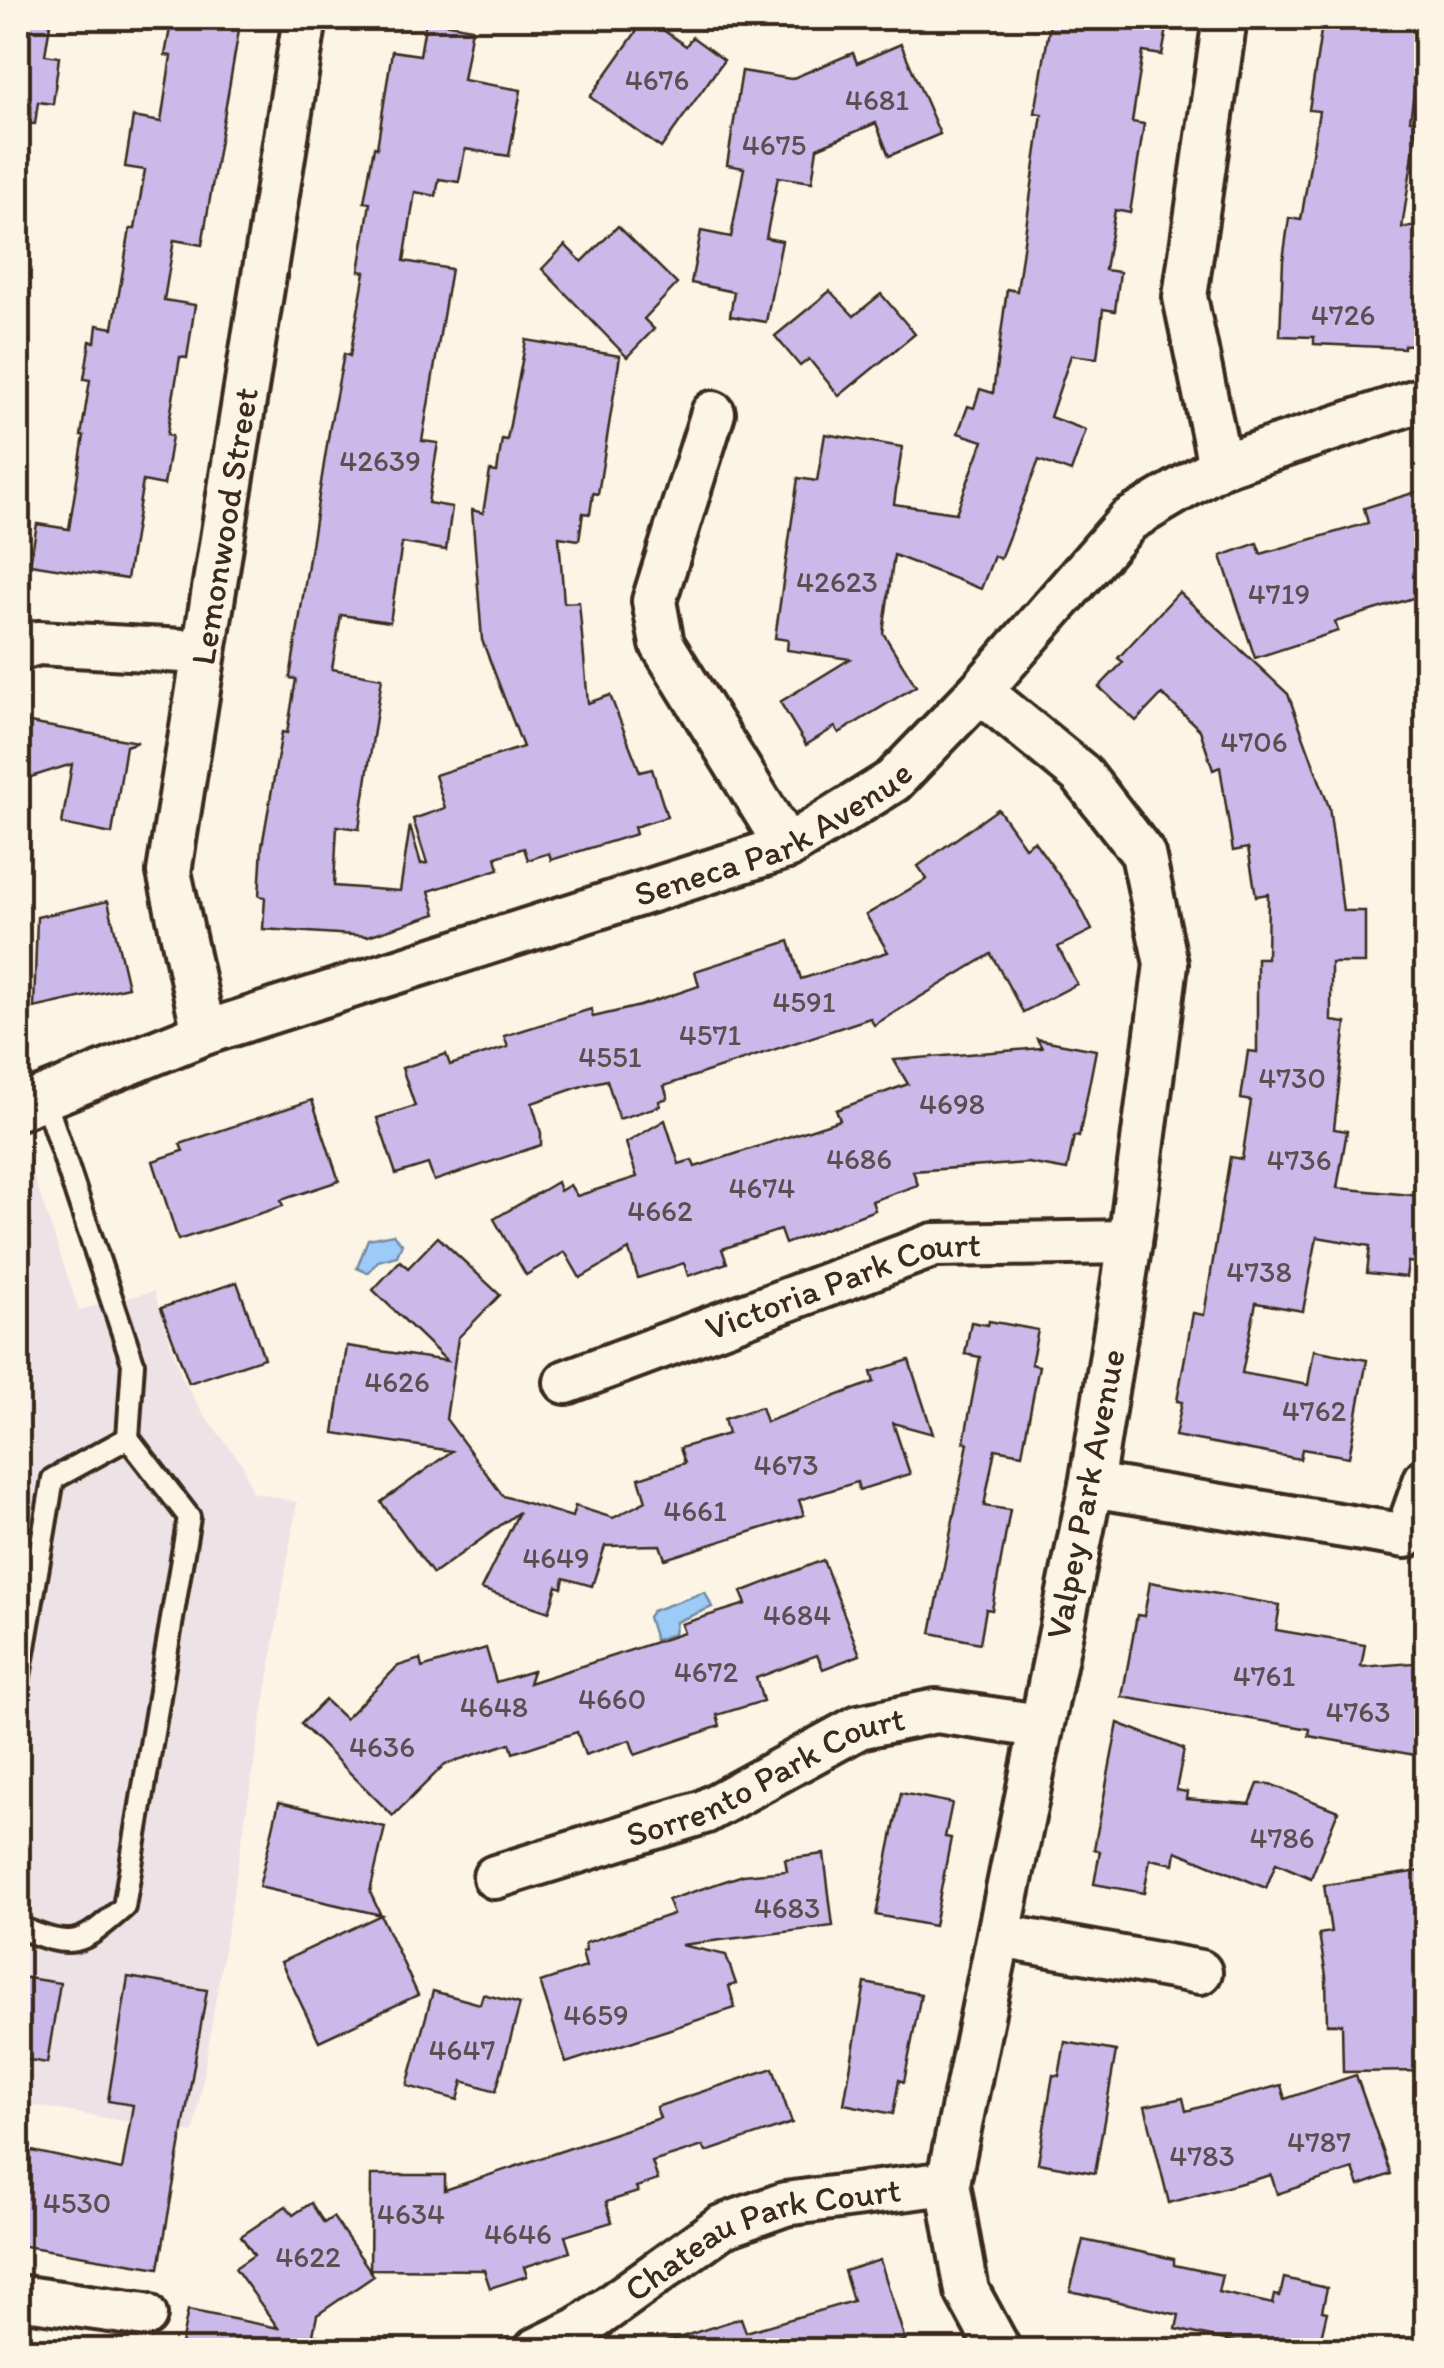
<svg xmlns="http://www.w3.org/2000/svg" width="1444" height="2368" font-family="Itim,sans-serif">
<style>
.built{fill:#ede3e6}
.water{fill:#9ccbf8;stroke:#758ba1;stroke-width:2.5}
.building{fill:#cbb9e9;stroke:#3b2a1e;stroke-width:2.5}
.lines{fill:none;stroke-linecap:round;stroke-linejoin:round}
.lane-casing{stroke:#3b2a1e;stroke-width:28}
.street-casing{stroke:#3b2a1e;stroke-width:50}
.lane{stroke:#fcf5e5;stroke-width:20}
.street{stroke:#fcf5e5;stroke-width:42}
.labels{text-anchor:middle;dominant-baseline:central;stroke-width:10;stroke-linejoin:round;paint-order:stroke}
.number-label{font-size:30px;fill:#5f4e51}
.street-label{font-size:35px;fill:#3b2a1e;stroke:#fcf5e5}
</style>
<rect width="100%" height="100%" fill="#fcf5e5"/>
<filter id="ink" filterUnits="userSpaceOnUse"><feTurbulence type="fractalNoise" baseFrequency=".01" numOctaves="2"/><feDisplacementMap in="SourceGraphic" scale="20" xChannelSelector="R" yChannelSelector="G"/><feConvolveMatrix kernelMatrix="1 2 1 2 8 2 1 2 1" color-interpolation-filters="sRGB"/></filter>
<g filter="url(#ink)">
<path class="built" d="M28 1159 79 1310 154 1291 182 1378 203 1413 243 1465 252 1492 297 1502 194 2133 18 2103V1163Z"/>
<g class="water">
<path d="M393 1234 402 1244 397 1256 378 1261 368 1273 357 1268 368 1239Z"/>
<path d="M705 1592 712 1607 676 1622 674 1634 655 1640 648 1617 652 1611Z"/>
</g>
<g class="building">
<path d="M18 18H51L45 55 59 57 53 104 38 102 35 124 18 123Z"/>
<path d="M172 18H241L202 245 174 240 164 300 195 305 187 358 180 357 167 435 172 436 164 485 143 481 127 579 30 564 37 524 69 529 84 436H81L90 380 84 379 90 341 95 342 97 325 113 328 130 229H135L145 170 125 167 133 117 161 122 171 56 165 55Z"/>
<path d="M646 18 686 46 692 37 724 60 661 148 590 97Z"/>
<path d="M1051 18H1169L1162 55 1143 52 1132 122 1144 124 1130 213 1115 210 1105 270 1120 272 1115 311 1103 309 1097 358 1071 355 1050 417 1086 430 1071 472 1039 460 1000 559 994 556 981 589 894 555 883 633 916 686 839 733 835 727 806 745 780 702 850 659 787 650 788 640 775 638 798 478 817 481 825 434 902 447 894 504 956 513 983 441 958 433 968 406 974 408 980 389 993 393 1007 289 1017 291 1042 114 1035 113Z"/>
<path d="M1323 18 1357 22 1358 18H1425L1410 120 1418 121 1402 228 1426 225V344L1404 345V348L1314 344V337L1280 336 1283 260 1289 218 1301 220 1319 111 1309 110Z"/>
<path d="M426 20 472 28 463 80 521 90 509 156 465 149 459 182 439 179 436 196 415 192 404 261 451 269 422 441 438 443 428 503 452 507 446 550 402 543 390 622 341 615 332 669 382 678 359 829 337 826 334 886 400 891 410 826 421 864 427 863 413 819 445 808 435 775 523 747 482 640 472 510 483 513 490 471 497 472 502 439 507 440 526 340 620 356 598 494 593 493 590 514 583 513 579 540 559 537 564 603 579 602 588 703 610 695 640 772 652 769 667 817 634 827 636 834 551 860 549 853 528 860 524 848 496 857 499 869 429 891 436 914 368 936 263 929 265 897 259 896 262 846 282 732 287 733 296 679 290 678 330 426 344 354 350 356 365 272 359 271 370 203 364 202 374 147 377 148 392 51 420 55Z"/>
<path d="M901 44 940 134 889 156 876 123 817 148 812 182 778 177 766 238 782 241 766 322 730 316 734 292 691 283 701 231 731 237 744 168 727 165 742 71 791 79 853 53 857 63Z"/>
<path d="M618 226 677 284 644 319 654 329 627 357 542 269 565 245 582 262Z"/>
<path d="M830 291 854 316 881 294 915 334 839 396 809 359 800 366 775 336Z"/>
<path d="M1426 489V594L1335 622 1338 631 1255 658 1221 556 1257 543 1261 554 1368 523 1364 508Z"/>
<path d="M1179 592 1288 694 1329 807 1343 911H1365V963H1331V1021L1346 1023 1334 1129 1347 1131 1337 1188 1421 1196V1201H1426V1264L1408 1262 1406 1277 1367 1273 1370 1246 1317 1237 1303 1311 1256 1303 1242 1373 1308 1385 1314 1350 1367 1360 1349 1457 1302 1449 1300 1459 1175 1436 1182 1402 1177 1401 1193 1313 1204 1315 1230 1157 1242 1159 1251 1101 1241 1099 1248 1051 1257 1052V958H1267L1268 894 1256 896 1248 848 1233 851 1220 767 1213 770 1200 730 1162 694 1136 721 1099 687 1123 662 1118 658Z"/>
<path d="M18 721 138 742 126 746 112 834 62 824 72 764 18 781Z"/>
<path d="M998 809 1025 847 1034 841 1078 902 1092 930 1058 947 1077 984 1023 1012 991 954 874 1025 870 1018 664 1086 668 1098 659 1101 660 1106 619 1119 607 1080 585 1085 532 1103 541 1133V1145L434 1181 428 1164 396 1174 377 1118 415 1106 402 1068 446 1054 450 1065 508 1047 504 1036 591 1009 593 1017 640 1006 699 986 695 971 789 941 801 979 888 952 866 915 927 879 918 866Z"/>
<path d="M108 901 128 987 34 1008 37 917Z"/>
<path d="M1037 1039 1096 1050 1079 1137 1074 1136 1067 1170 1028 1163 913 1171 918 1185 872 1201 875 1210 785 1244 780 1230 722 1249 727 1263 688 1276 684 1263 638 1278 629 1250 580 1278 565 1252 526 1275 494 1219 557 1182 560 1191 570 1185 577 1196 637 1177 626 1143 665 1120 679 1164 692 1160 695 1167 840 1120 836 1110 908 1084 894 1060 1042 1048Z"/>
<path d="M312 1100 339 1181 281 1200 283 1206 178 1240 153 1161 183 1151 180 1144Z"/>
<path d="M438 1237 500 1295 458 1338 446 1419 503 1496 572 1517 575 1506 613 1518 646 1501 639 1478 685 1463 680 1448 728 1434 724 1419 761 1407 766 1422 874 1382 871 1372 909 1360 933 1434 893 1423 910 1474 859 1490 857 1482 799 1500 804 1515 665 1559 660 1545 605 1546 592 1586 564 1578 562 1588 557 1586 549 1612 481 1589 519 1512 433 1574 381 1502 452 1451 334 1433 347 1346 447 1361 373 1290 400 1261 408 1268Z"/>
<path d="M237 1282 264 1358 189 1383 161 1308Z"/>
<path d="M989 1321 1038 1330 1031 1364 1039 1366 1022 1454 995 1449 984 1506 1010 1510 992 1610 986 1609 980 1643 931 1633 968 1443 964 1442 980 1357 965 1354 971 1322 988 1325Z"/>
<path d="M823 1560 860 1655 823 1669 817 1655 756 1678 763 1701 717 1715 720 1726 635 1755 630 1740 585 1755 577 1732 513 1753 510 1743 445 1764 393 1816 301 1724 325 1700 345 1719 398 1666 420 1659 422 1668 486 1648 496 1682 533 1671 529 1683 684 1633 681 1624 746 1604 741 1592Z"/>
<path d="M1150 1582 1280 1605 1276 1630 1365 1645 1361 1667 1426 1662V1757L1309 1736 1310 1729 1122 1697 1137 1615 1144 1616Z"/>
<path d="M1118 1723 1184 1749 1176 1790 1187 1792 1186 1799 1250 1804 1258 1784H1270L1338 1811 1311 1878 1276 1863 1266 1888 1176 1851 1174 1864 1150 1859 1144 1893 1094 1884 1100 1851 1094 1849Z"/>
<path d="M901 1793 952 1803 945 1837 951 1838 934 1926 876 1915Z"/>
<path d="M279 1802 385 1827 370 1892 418 1995 319 2041 281 1962 381 1915 259 1887Z"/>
<path d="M824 1854 833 1926 681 1945 726 1955 736 1984 729 1986 735 2008 566 2063 540 1982 586 1967 582 1952 586 1951 585 1943 673 1914 668 1900 743 1875 787 1871 785 1859Z"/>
<path d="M1420 1871 1426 1912V2071L1343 2072 1342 2024H1327L1326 1976 1319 1934 1331 1932 1324 1885Z"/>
<path d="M21 1977 60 1983 47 2063 18 2058V1999Z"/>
<path d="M128 1977 207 1990 159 2268 18 2245V2148L122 2170 133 2105 108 2101Z"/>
<path d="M865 1983 921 1994 904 2082 899 2080 893 2114 844 2104Z"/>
<path d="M433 1991 480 2004 483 1994 520 2004 496 2091 463 2081 458 2100 407 2086Z"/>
<path d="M1065 2042 1116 2051 1095 2173 1038 2163 1053 2075 1059 2076Z"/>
<path d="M773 2068 792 2123 706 2152 703 2146 652 2162 658 2180 636 2187 638 2192 606 2202 612 2222 565 2236 570 2252 524 2267 527 2276 490 2288 484 2270 370 2269 371 2175H445V2190L660 2118 656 2107Z"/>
<path d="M1356 2075 1391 2174 1359 2186 1353 2169 1277 2194 1271 2175 1169 2203 1145 2106 1183 2098 1186 2111 1281 2085 1285 2099Z"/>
<path d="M311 2203 324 2223 333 2217 374 2276 317 2315 313 2335 321 2336 320 2350H180L188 2310 278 2328 235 2268 254 2255 241 2236 286 2206 293 2215Z"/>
<path d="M1083 2240 1174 2259V2265L1222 2275 1218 2292 1273 2304 1275 2295 1280 2296 1284 2278 1327 2288 1322 2311 1327 2312 1318 2350H1271L1193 2333 1176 2329 1179 2315 1070 2291Z"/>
<path d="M880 2260 905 2340 872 2350H660L659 2344 741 2318 746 2332 853 2301 844 2271Z"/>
</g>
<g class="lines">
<g class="lane-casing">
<g id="lane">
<path d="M18 1682 53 1479 128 1438"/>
<path d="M18 1927C74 1950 79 1946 124 1907L189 1517 128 1438 133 1363 44 1097"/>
</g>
</g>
<g class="street-casing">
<g id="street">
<path d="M713 413 654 601 662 644 787 847"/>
<path d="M1220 466 1185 297 1225 18"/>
<path d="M18 649 38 643 202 652"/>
<path d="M980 691 1081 774 1143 854 1166 964 1130 1242 1091 1485 948 2183 967 2291 999 2350"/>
<path id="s1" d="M204 1033 169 872 305 18"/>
<path id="s2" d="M18 1108 204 1033 787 847 893 781 980 691 1129 520 1220 466 1426 398"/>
<path id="s3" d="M566 1382 934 1245 1130 1242"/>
<path d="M1091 1485 1406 1536 1426 1479"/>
<path id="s4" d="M495 1877 704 1812 859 1727 936 1711 1040 1726"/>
<path d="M1000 1936 1200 1972"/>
<path d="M18 2297 145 2315"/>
<path id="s5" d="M536 2350 579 2329 721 2227 785 2204 948 2183"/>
</g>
</g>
<use href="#lane" class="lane"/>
<use href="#street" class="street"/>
</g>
</g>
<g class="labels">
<g class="number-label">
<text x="657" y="79">4676</text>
<text x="877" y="99">4681</text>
<text x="774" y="144">4675</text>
<text x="1343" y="314">4726</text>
<text x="380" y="460">42639</text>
<text x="837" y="581">42623</text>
<text x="1279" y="593">4719</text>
<text x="1254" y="741">4706</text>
<text x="804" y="1001">4591</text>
<text x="710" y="1034">4571</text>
<text x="610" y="1056">4551</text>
<text x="1292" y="1077">4730</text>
<text x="952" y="1103">4698</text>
<text x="859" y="1158">4686</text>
<text x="1299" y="1159">4736</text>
<text x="762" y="1187">4674</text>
<text x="660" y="1210">4662</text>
<text x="1259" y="1271">4738</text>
<text x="397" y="1381">4626</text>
<text x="1314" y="1410">4762</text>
<text x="786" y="1464">4673</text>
<text x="695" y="1510">4661</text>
<text x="556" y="1557">4649</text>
<text x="797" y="1614">4684</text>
<text x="706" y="1671">4672</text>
<text x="1264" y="1675">4761</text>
<text x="612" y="1698">4660</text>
<text x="494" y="1706">4648</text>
<text x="1358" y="1711">4763</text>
<text x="382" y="1746">4636</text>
<text x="1282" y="1837">4786</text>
<text x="787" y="1907">4683</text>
<text x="596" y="2014">4659</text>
<text x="462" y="2049">4647</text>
<text x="1319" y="2141">4787</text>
<text x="1202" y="2155">4783</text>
<text x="77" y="2202">4530</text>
<text x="411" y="2213">4634</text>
<text x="518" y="2233">4646</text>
<text x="308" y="2256">4622</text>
</g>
<g class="street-label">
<text stroke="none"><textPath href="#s1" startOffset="515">Lemonwood Street</textPath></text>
<text stroke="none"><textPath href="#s2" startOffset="805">Seneca Park Avenue</textPath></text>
<text stroke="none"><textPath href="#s3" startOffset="295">Victoria Park Court</textPath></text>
<text transform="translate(1085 1494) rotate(-79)">Valpey Park Avenue</text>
<text stroke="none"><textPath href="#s4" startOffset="290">Sorrento Park Court</textPath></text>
<text stroke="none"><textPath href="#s5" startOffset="258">Chateau Park Court</textPath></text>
</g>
</g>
<rect width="1444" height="2368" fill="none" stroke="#fcf5e5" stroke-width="60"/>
<rect x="30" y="30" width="1384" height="2308" fill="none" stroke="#3b2a1e" stroke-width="4" filter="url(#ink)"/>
</svg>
